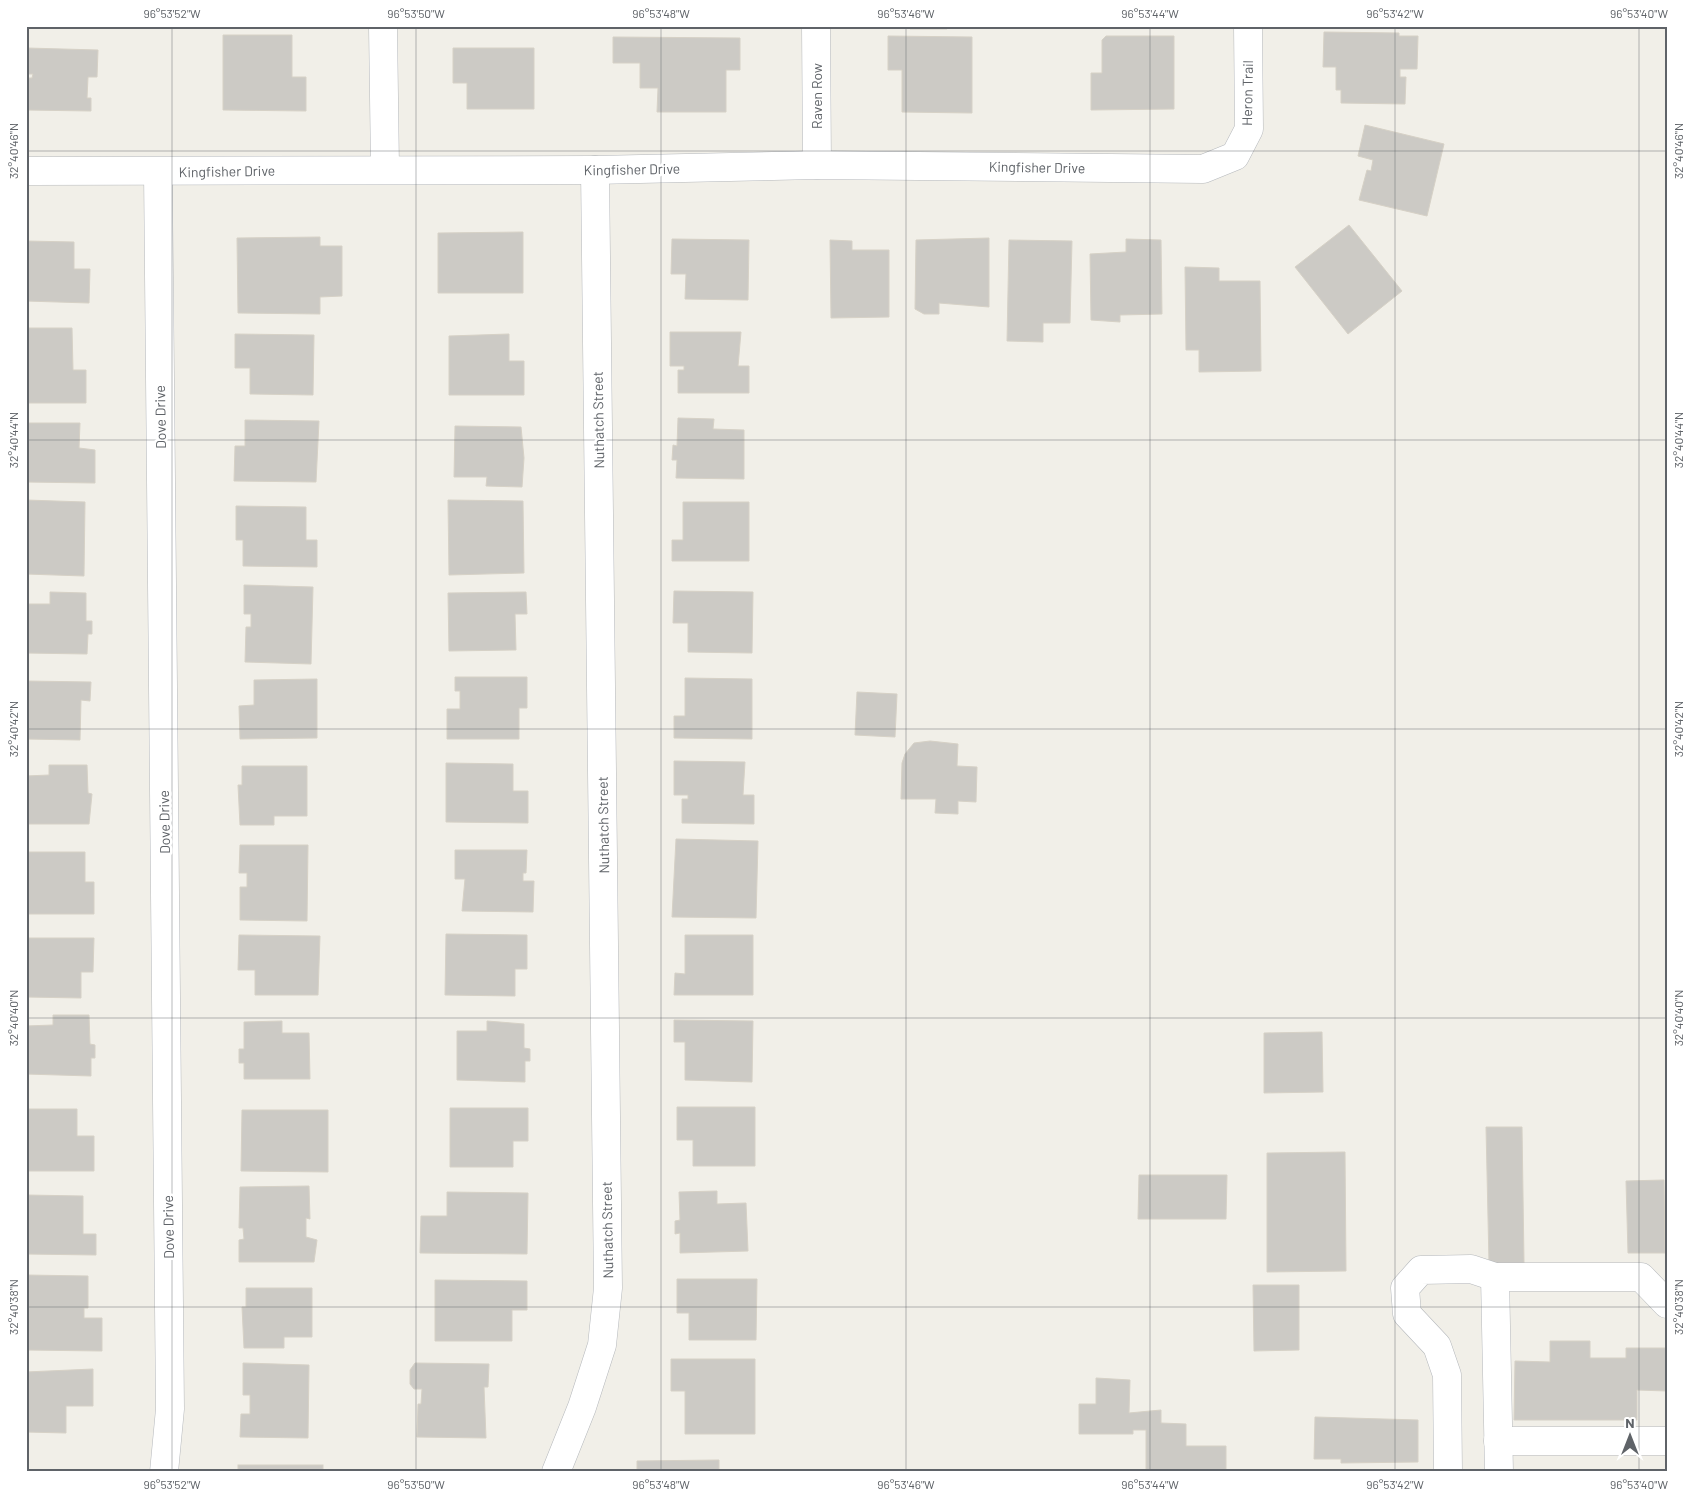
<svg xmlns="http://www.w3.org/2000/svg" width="1693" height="1498" font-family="Barlow,sans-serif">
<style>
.building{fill:#cccac5;stroke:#d6d1c6}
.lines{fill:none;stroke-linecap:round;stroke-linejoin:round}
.minor-casing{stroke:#b5b8bc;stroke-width:29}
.minor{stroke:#fff;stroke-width:28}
.ticks{fill:none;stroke:#5f6368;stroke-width:1;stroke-opacity:0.45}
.labels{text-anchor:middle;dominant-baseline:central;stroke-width:5;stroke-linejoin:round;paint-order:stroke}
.street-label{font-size:14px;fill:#5f6368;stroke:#fff}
.neatline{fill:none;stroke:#5f6368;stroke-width:2}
.ticks-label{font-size:12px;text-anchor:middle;fill:#5f6368}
</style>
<rect width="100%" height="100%" fill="#f1efe8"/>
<g class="building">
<path d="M672 26H740V28Z"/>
<path d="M910 26H948L947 29H910Z"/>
<path d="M1098 26H1176L1098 27Z"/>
<path d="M1324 32 1399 33V36H1418L1417 69H1400V77H1406L1405 104 1341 103V90H1336V67H1323Z"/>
<path d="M223 35H292V77H306V111L223 110Z"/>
<path d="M888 36 972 37V113L902 112V70H888Z"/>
<path d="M1106 36H1174V109L1091 110V73H1102V40Z"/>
<path d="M613 37 740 38V70H726V112H657L658 88H640V63H613Z"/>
<path d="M27 48 98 50 97 77H88L87 98H91V111L26 110V78H32L33 74H26Z"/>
<path d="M453 48H534V109H467V83H453Z"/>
<path d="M1365 125 1444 144 1427 216 1359 200 1367 170 1371 171 1373 160 1358 156Z"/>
<path d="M1349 225 1402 291 1348 334 1295 267Z"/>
<path d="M523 232V293H438V233Z"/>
<path d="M320 237V246H342V296L320 297V314L238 313 237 238Z"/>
<path d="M989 238V307L939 303V314H924L915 309 916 240Z"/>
<path d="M672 239 749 240 748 300 685 299 686 274H671Z"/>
<path d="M1126 239 1161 240 1162 314 1120 315V322L1091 320 1090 254 1126 252Z"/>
<path d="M830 240 852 241V250H889V317L831 318Z"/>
<path d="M1009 240 1072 241 1070 323H1043V342L1007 341Z"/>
<path d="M26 241 74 242V269H90L89 303 26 301Z"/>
<path d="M1185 267 1219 268V281H1260L1261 371 1199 372V350H1186Z"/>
<path d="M26 328H72L73 370H86V403H26Z"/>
<path d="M670 332H741L738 366H749V393H678V370H684V366H670Z"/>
<path d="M235 334 314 335 313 395 250 394V368H235Z"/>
<path d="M509 334V361H524V395H449V336Z"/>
<path d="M678 418 714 419 713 429 744 430V479L676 478 677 460H672L673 445 677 446Z"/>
<path d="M245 420 319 421 316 482 234 481 235 446H245Z"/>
<path d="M26 423H80L79 448 95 450V483L26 482Z"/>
<path d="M455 426 521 427 524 458 522 487 486 486 487 477H454Z"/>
<path d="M26 500 85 502 84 576 26 574Z"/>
<path d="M448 500 523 501 524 573 449 575Z"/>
<path d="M683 502H749V561H672V540H683Z"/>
<path d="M236 506 306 507V540H317V567L243 566V540H236Z"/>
<path d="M244 585 313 587 311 664 245 662 246 627H251V614H244Z"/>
<path d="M674 591 753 592 752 653 688 652V623H673Z"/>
<path d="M50 592 86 593V621H92V634H88L87 654 26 653V604H50Z"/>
<path d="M526 592 527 614H515L516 650 449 651 448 593Z"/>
<path d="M455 677H527V708H519V739H447V709H460V691H455Z"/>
<path d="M685 678 752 679V739L674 738V716H685Z"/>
<path d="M317 679V738L240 739 239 706 254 705V680Z"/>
<path d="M26 681 91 682 90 701 81 700 80 740 26 739Z"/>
<path d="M857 692 897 694 895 737 855 735Z"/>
<path d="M930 741 958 744 957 766 977 767 976 802 958 801V814L935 813 936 799H901L902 763 905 754 914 743Z"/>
<path d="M674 761 745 762 743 795H754V824L682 823V799H688V795H674Z"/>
<path d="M446 763 513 764V791H528V823L446 822Z"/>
<path d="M49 765H87L88 793 92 794 89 824H26V776L49 775Z"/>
<path d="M242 766H307V816H274V825H240L238 785H242Z"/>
<path d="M676 839 758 841 756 918 672 917Z"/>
<path d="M240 845H308L307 921 240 920V887H247V873H239Z"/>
<path d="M455 850H527L526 873H523V881H534L533 912 462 911 465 879H455Z"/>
<path d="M26 852H85V882H94V914H26Z"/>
<path d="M446 934 527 935V969H515V996L445 995Z"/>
<path d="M239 935 320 936 318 995H255V970H238Z"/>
<path d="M685 935H753V995H674L675 973 685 974Z"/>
<path d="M26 938H94L93 972H81V998L26 997Z"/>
<path d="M53 1015H89L90 1044 95 1045V1058H91V1076L26 1074V1026L53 1025Z"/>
<path d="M674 1020 753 1021 752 1082 685 1080V1042H674Z"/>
<path d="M282 1021V1033H309L310 1079H244V1063H239V1049H244V1022Z"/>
<path d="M487 1021 524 1024V1048L530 1049V1061H525V1082L457 1080V1031H487Z"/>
<path d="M1322 1032 1323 1092 1264 1093V1033Z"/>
<path d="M677 1107H755V1166H693V1140H677Z"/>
<path d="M450 1108H528V1141H513V1167H450Z"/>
<path d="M26 1109H77V1136H94V1171H26Z"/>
<path d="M242 1110H328V1172L241 1171Z"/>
<path d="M1486 1127H1522L1524 1263H1489Z"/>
<path d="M1345 1152 1346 1271 1267 1272V1153Z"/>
<path d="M1139 1175H1227L1226 1219H1138Z"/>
<path d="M1664 1180 1665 1253H1628L1626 1181Z"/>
<path d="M309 1186 310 1219 306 1218V1237L317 1240 314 1262H239V1240L244 1239 243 1228H239L240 1187Z"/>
<path d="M717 1191V1204L746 1203 748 1251 680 1253V1233L675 1234V1221L680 1220 679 1192Z"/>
<path d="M447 1192 528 1193 527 1254 420 1253 421 1216H447Z"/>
<path d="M26 1195 83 1196V1234H96V1255L26 1254Z"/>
<path d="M26 1275 88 1276V1308H84V1318H102V1351L26 1350Z"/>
<path d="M677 1279H757L756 1340H689V1313H677Z"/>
<path d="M435 1280 527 1281V1310H512V1341H435Z"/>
<path d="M1253 1285H1299V1350L1254 1351Z"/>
<path d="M246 1288H312V1337H284V1348H244L242 1307H246Z"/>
<path d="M1550 1341H1590V1358H1626V1348H1667V1391L1637 1390V1420H1514L1515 1361 1550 1362Z"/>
<path d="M671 1359H755V1434H685V1391H671Z"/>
<path d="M243 1363 309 1365 308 1438 240 1437 241 1414H250V1395H243Z"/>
<path d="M415 1363 489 1364 488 1387H484L486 1438 417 1437 418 1404H421L422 1389H414L410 1384V1370Z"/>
<path d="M93 1369V1406H66V1433L26 1432V1372Z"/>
<path d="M1096 1378 1130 1380 1129 1413 1161 1410V1423L1186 1424V1446H1226V1472H1146V1430H1133V1434H1079V1404H1096Z"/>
<path d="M1315 1417 1418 1420V1462L1341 1463V1459H1314Z"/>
<path d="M719 1460V1472H637V1461Z"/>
<rect x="238" y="1465" width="85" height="7"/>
<rect x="26" y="1471" width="54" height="1"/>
</g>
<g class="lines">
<g class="minor-casing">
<g id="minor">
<path d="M383 26 385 168"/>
<path d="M816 26 817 165"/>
<path d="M26 171 595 170 817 165 1203 169 1235 156 1249 129 1248 26"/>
<path d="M158 172 170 1409 164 1472"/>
<path d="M1495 1277 1499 1472"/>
<path d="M1498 1441H1667"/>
<path d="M556 1472 582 1407 602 1345 608 1288 595 170"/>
<path d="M1448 1472 1447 1375 1437 1346 1407 1314 1405 1288 1421 1270 1471 1269 1495 1277H1641L1667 1304"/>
</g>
</g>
<use href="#minor" class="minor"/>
</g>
<path class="ticks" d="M172 26V1472M416 26V1472M661 26V1472M906 26V1472M1150 26V1472M1395 26V1472M1639 26V1472M26 151H1667M26 440H1667M26 729H1667M26 1018H1667M26 1307H1667"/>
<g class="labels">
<g class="street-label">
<text transform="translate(1247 93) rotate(-89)">Heron Trail</text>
<text transform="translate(816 96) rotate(-90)">Raven Row</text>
<text transform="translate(1037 167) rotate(1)">Kingfisher Drive</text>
<text transform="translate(632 169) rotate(-1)">Kingfisher Drive</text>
<text transform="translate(227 171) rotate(-1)">Kingfisher Drive</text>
<text transform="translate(160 417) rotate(-91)">Dove Drive</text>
<text transform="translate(598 420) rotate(-91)">Nuthatch Street</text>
<text transform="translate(164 822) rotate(-91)">Dove Drive</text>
<text transform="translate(603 825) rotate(-91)">Nuthatch Street</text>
<text transform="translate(168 1227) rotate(-91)">Dove Drive</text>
<text transform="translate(607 1230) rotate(-91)">Nuthatch Street</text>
</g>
</g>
<rect width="1693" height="1498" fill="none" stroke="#ffffff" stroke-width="55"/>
<g transform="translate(1630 1436)" stroke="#ffffff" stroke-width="4" paint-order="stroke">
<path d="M0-4L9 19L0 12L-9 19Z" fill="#5f6368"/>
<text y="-8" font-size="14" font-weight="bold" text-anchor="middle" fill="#5f6368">N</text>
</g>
<rect x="28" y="28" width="1638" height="1442" class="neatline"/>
<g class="ticks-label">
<text x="172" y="18">96°53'52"W</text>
<text x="416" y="18">96°53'50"W</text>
<text x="661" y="18">96°53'48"W</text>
<text x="906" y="18">96°53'46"W</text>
<text x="1150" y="18">96°53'44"W</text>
<text x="1395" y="18">96°53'42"W</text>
<text x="1639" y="18">96°53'40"W</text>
<text transform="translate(14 151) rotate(-90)" y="4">32°40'46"N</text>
<text transform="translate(1679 151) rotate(-90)" y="4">32°40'46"N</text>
<text transform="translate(14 440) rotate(-90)" y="4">32°40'44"N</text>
<text transform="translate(1679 440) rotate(-90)" y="4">32°40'44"N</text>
<text transform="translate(14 729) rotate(-90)" y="4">32°40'42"N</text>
<text transform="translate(1679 729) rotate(-90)" y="4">32°40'42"N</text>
<text transform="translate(14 1018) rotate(-90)" y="4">32°40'40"N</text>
<text transform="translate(1679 1018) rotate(-90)" y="4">32°40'40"N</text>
<text transform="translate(14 1307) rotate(-90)" y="4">32°40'38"N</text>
<text transform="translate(1679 1307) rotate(-90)" y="4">32°40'38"N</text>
<text x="172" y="1489">96°53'52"W</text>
<text x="416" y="1489">96°53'50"W</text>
<text x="661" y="1489">96°53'48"W</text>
<text x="906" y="1489">96°53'46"W</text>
<text x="1150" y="1489">96°53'44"W</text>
<text x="1395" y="1489">96°53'42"W</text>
<text x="1639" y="1489">96°53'40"W</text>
</g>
</svg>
